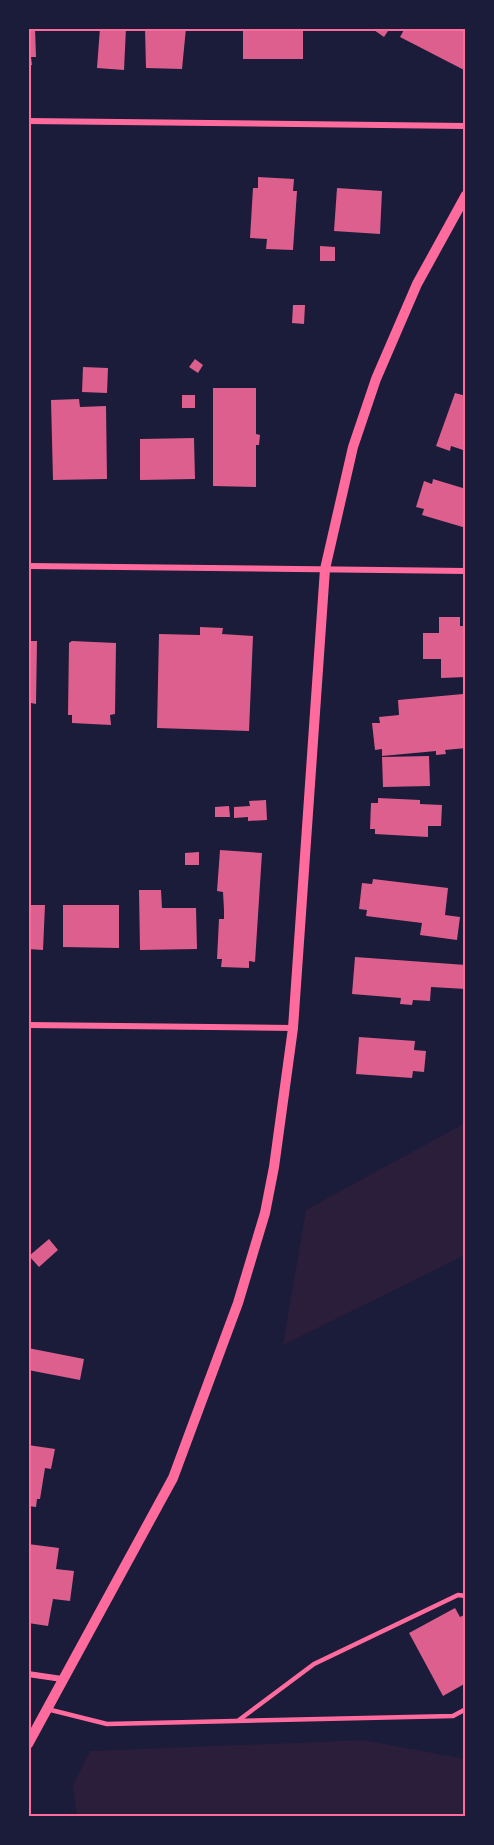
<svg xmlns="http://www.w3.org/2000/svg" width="494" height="1845" font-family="'Nunito Sans',sans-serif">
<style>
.green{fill:#2a1e3b}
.building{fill:#dd5f8e}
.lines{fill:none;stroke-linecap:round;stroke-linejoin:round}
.service{stroke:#ff6b9d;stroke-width:4.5}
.minor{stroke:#ff6b9d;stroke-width:6}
.tertiary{stroke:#ff6b9d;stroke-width:10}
.neatline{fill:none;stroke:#ff6b9d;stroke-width:2}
</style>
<rect width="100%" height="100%" fill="#1b1b3a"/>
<g class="green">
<path d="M465 1123V1255L283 1345 306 1210Z"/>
<path d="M363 1740 465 1759V1816H77L73 1785 90 1751Z"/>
</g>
<g class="building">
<path d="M28 28H35L36 57H31L32 65 28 66Z"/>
<path d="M100 28H126L124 70 97 68Z"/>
<path d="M145 28H186L182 69 146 68Z"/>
<rect x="243" y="28" width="60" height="31"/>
<path d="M371 28H390L384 37Z"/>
<path d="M405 28H466V71L400 37Z"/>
<path d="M258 177 294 179 293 191H297L293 250 266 249 267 239 250 238 253 188H258Z"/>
<path d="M337 188 382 191 380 234 334 231Z"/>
<path d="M320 246 335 247V261H320Z"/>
<path d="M293 305H305L304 324 292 323Z"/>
<path d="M195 359 203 365 198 373 189 367Z"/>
<path d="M83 367 108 368 107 393 82 392Z"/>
<path d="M213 388H256V434L260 435 259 445H256V487L213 486Z"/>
<path d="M455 393 466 396V451L451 446 450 451 436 446Z"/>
<rect x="182" y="395" width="13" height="13"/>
<path d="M79 399 80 407 106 406 107 479 53 480 51 400Z"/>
<path d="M194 438 195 479 140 480V439Z"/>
<rect x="28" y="451" width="3" height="46"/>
<path d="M433 479 466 489V528L422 515 424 509 416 507 424 481 432 484Z"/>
<path d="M439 617H460V626H466V677L441 678V659H423V633H439Z"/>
<path d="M200 627 223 628 222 634 253 636 249 731 157 728 159 634 200 635Z"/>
<path d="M28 641H37L36 704 31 703V724H28Z"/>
<path d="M72 641 116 643 115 714 110 715 111 725 72 723V715H68L69 643Z"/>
<path d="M463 694 466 748 445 750 446 754 436 755V751L382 756V749L375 750 372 723H380L379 717 399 715 398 700Z"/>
<path d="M429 756 430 786 383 787 382 757Z"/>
<path d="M378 798 420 800V804L442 805 441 826H428V837L375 834V829H370L371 803H378Z"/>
<path d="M266 800 267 820 248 821V817L234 818V807L250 806 249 801Z"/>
<path d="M229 806 230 817H215V807Z"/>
<path d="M220 850 262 853 255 962 249 961V968L221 967 222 959H217L219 919H224V910L223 892 217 891Z"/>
<path d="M199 852V865H185V853Z"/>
<path d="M373 879 448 888 445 915 460 917 457 940 420 935 422 923 366 916 367 910 359 909 362 883 372 884Z"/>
<path d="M139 890H161L162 908H196L197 949 140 950Z"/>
<path d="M28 905H45L43 950 28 949Z"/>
<path d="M63 905H119V948L63 947Z"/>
<path d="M355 957 466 965V989L431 987 430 1001 413 1000 412 1005 400 1004 401 998 352 994Z"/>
<path d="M359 1037 415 1041 414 1050 426 1051 424 1072 413 1071 412 1078 356 1074Z"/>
<path d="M49 1239 58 1250 39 1267 29 1256Z"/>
<path d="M28 1348 84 1359 80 1380 28 1370Z"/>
<path d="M28 1445 55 1449 51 1469 45 1468 40 1499H37L36 1507 28 1506Z"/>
<path d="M28 1544 59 1548 56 1569 74 1571 70 1601 53 1599 48 1626 28 1623Z"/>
<path d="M455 1608 460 1617 466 1614V1683L443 1696 409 1633Z"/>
</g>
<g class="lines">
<g class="service">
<path d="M47 1709 107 1724 453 1716 466 1709"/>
<path d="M239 1720 314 1664 458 1595 466 1596"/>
</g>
<g class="minor">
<path d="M28 121 466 126"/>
<path d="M28 566 466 571"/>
<path d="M28 1025 293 1028"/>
<path d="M28 1674 62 1679"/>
</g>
<path class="tertiary" d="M28 1744 173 1478 238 1303 265 1213 274 1167 293 1028 325 569 353 447 376 379 417 284 466 195"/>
</g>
<rect width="494" height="1845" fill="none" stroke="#1b1b3a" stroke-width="60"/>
<rect x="30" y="30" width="434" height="1785" class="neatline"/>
</svg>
